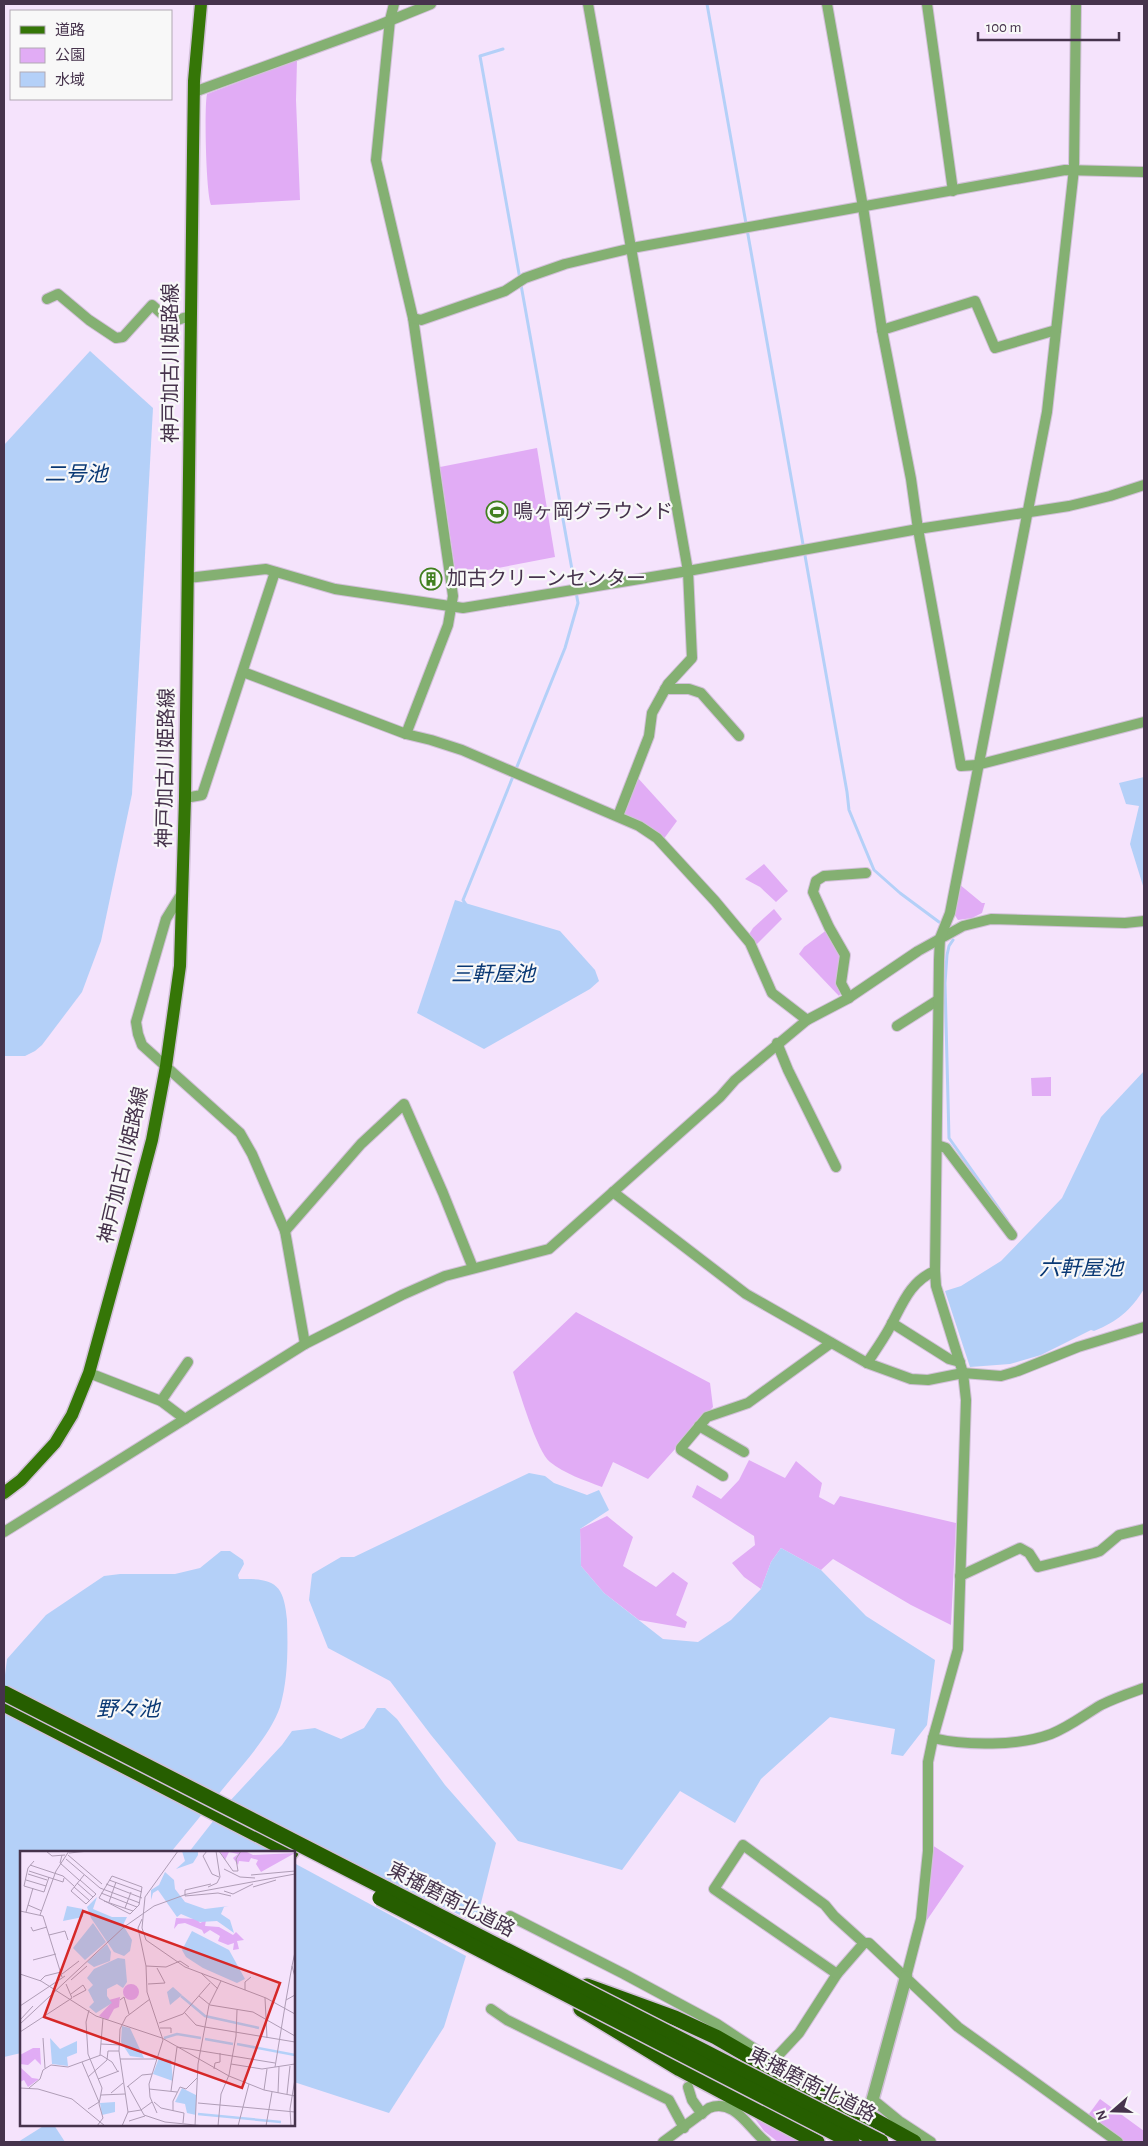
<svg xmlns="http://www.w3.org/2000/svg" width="1148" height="2146" font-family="'Alegreya Sans','Noto Sans JP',sans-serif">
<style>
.green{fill:#e1acf5}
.water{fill:#b4d0f8}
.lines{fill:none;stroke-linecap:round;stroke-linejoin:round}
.stream{stroke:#b4d0f8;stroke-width:3}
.minor-casing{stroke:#d2c0d9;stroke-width:12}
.tertiary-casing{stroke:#d2c0d9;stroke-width:15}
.primary-casing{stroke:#d2c0d9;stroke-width:15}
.motorway-casing{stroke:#d2c0d9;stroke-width:18}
.minor{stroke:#84b072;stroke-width:10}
.tertiary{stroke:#84b072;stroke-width:12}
.primary{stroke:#357607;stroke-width:12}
.motorway{stroke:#265e00;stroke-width:15}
.motorway-bridge-casing{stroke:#d2c0d9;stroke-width:18;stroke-linecap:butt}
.motorway-bridge{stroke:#265e00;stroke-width:15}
.labels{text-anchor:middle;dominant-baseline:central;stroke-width:4.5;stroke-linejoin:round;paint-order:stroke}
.street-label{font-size:20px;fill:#46334c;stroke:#f8f8f8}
.poi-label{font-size:20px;fill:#46334c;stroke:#f8f8f8;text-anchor:start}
.water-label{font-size:21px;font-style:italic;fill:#093874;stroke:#f8f8f8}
.inset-river{fill:none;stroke:#b4d0f8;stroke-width:2.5}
.inset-road{fill:none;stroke:#af9db6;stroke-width:1}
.view{fill:#d62828;fill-opacity:0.15;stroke:#d62828;stroke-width:2.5}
.inset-edge{fill:none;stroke:#46334c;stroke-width:2.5}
</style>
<rect width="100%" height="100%" fill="#f5e3fc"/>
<g class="green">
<path d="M297 60 296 100 300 200 211 205C206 193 204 108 207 94Z"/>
<path d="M537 448 555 557 456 576 440 467Z"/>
<path d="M637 777 677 821 663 840 623 814Z"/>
<path d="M764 864 788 891 776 902 760 887 745 879Z"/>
<path d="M959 884 982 903H985L982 913 972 918 958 920 954 914Z"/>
<path d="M774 909 782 919 754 947 748 936 753 928Z"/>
<path d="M828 929 842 951V991L839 996 799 954 804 947Z"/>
<path d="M1051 1077V1096H1032L1031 1078Z"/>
<path d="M576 1312 710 1383 713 1407 648 1479 613 1462 602 1487C584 1480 565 1474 550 1462 537 1452 519 1390 513 1372Z"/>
<path d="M749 1460 785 1478 796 1461 822 1483 819 1497 834 1505 840 1496 956 1523 951 1625 911 1605 833 1559 821 1570 781 1548 771 1562 761 1589 744 1577 732 1563 755 1545 754 1536 692 1497 697 1485 721 1499 739 1480Z"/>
<path d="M607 1516 633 1537 623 1566 656 1587 673 1572 688 1583 676 1615 687 1622 685 1628 639 1620 604 1593 581 1566 580 1529Z"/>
<path d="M932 1845 964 1866 927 1920 924 1919 929 1892Z"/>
<path d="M1100 2099 1144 2131V2142H1121L1086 2118Z"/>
<path d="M750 2112 806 2142H778L764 2131Z"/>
</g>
<g class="water">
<path d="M90 351 153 408 132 794 101 941 82 992 42 1045 35 1051 25 1056H4V445Z"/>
<path d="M1144 777V889L1130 844 1139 806 1126 804 1119 783Z"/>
<path d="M455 900 560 931 595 970 599 981 590 989 484 1049 417 1013Z"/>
<path d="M1144 1071V1289C1131 1310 1117 1322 1094 1331L1091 1330 1041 1355 1010 1364 970 1367 945 1291 961 1286 1001 1261 1062 1198 1101 1117Z"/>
<path d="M529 1473 545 1476 554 1483 587 1495 599 1490 609 1510 580 1529 581 1566 604 1593 663 1639 698 1642 731 1620 761 1589 771 1562 781 1548 821 1570 866 1616 935 1660 927 1725 903 1756 891 1754 895 1729 830 1717 761 1779 735 1823 680 1791 622 1870 518 1841 431 1735 390 1681 328 1648 309 1600 312 1574 341 1557H354Z"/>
<path d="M221 1551H230L243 1560 244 1564 238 1575 239 1579C275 1578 284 1584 287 1620 288 1648 288 1680 280 1707 272 1731 248 1759 231 1779 211 1803 191 1828 171 1852H21V2053L4 2057V1683L7 1659 46 1615 104 1576 120 1574H175L200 1568Z"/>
<path d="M377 1708H385L397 1719 445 1785 496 1843 476 1923 229 1802 282 1745 292 1731 315 1728 341 1739 364 1728Z"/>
<path d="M214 1820 273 1852H189Z"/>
<path d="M294 1863 466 1956 444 2027 389 2113 294 2082Z"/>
<path d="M45 2125H54L65 2142H18Z"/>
</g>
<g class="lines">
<g class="stream">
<path d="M707 4 847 792 849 810 874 870 900 893 939 922"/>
<path d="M467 906 463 900 565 648 578 603 480 56 503 49"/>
<path d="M953 940 949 946 947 955 945 983 949 1138 1007 1220"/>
</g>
<g class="minor-casing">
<g id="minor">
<path d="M394 4 390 20 376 160 413 318 453 596 448 625 406 734"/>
<path d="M588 4 688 571 692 658 668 684 652 713 649 736 618 816"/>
<path d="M827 4 863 207 882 330 911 479 918 529 961 766 977 765 1144 722"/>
<path d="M927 4 953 191"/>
<path d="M194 92 379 25 431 4"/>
<path d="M47 299 58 294 89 320 116 338 123 337 152 305 171 322 190 316"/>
<path d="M413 318 421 320 505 291 525 278 565 264 632 248 1065 170 1144 172"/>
<path d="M882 330 975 301 995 348 1056 330"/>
<path d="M188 578 266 569 335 589 463 608 688 571 918 529 1069 506 1110 496 1144 485"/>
<path d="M243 672 406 734 431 740 462 750 639 826 657 838 715 901 750 943 772 993 807 1020"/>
<path d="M665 689H689L701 693 739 736"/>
<path d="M185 798 202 795 275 572"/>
<path d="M182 893 166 919 136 1022 138 1034 142 1045 240 1133 252 1154 285 1231 305 1344"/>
<path d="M849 998 841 983 845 955 829 927 813 892 816 881 824 876 866 873"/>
<path d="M897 1026 938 1000"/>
<path d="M777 1043 788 1070 836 1167"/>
<path d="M937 1145 946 1148 1012 1235"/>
<path d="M613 1192 746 1294 867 1363 911 1379 928 1380 963 1373 1001 1376 1018 1371 1078 1347 1144 1327"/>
<path d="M285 1231 361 1144 404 1104 443 1193 473 1268"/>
<path d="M892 1323 949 1359 960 1362"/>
<path d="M867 1363C875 1351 883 1340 890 1327 902 1305 910 1281 935 1271"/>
<path d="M89 1373 161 1401 185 1419"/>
<path d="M161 1401 188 1362"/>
<path d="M699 1426 744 1452"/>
<path d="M723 1476 681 1450V1448L707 1417 748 1403 831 1343"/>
<path d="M4 1532 305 1344 402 1295 445 1276 549 1249 720 1097 735 1080 807 1020 847 999 918 951 963 926 991 919 1125 923 1144 921"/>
<path d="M960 1576 1020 1548 1029 1553 1038 1567 1094 1553 1100 1551 1119 1535 1144 1529"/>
<path d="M933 1738C966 1746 1019 1746 1051 1734 1069 1727 1084 1715 1101 1705 1115 1698 1130 1693 1144 1688"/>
<path d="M510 1916 624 1974 717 2024 773 2061 799 2033 837 1974 864 1943H869L958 2027 1118 2142"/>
<path d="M837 1974 714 1889 743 1845 825 1905 834 1916 864 1943"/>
<path d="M906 1977 921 1919 928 1851V1762L933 1738 958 1649 966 1400 963 1373 936 1286 935 1271 939 960 940 938 950 913 1047 412 1074 169 1076 4"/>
<path d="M491 2009 507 2020 669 2100 684 2128"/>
<path d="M688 2087 692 2100 702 2114"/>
<path d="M872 2099 899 2121 931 2142"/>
<path d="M663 2142 709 2108C735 2098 749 2129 766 2142"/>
</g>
</g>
<g class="tertiary-casing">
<path id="tertiary" d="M861 2142 906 1977"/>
</g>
<g class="primary-casing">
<path id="primary" d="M4 1493 21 1480 55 1443 72 1415 89 1373 129 1227 152 1140 166 1066 180 966 185 798 193 151 194 81 201 4"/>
</g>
<g class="motorway-casing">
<g id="motorway">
<path d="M4 1704 291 1852"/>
<path d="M587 1986 675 2018 716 2037 799 2085 869 2117 914 2142"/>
<path d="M581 2009 680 2069 817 2142"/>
</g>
</g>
<use href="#minor" class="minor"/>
<use href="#tertiary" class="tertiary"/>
<use href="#primary" class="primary"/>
<use href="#motorway" class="motorway"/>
<g class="motorway-bridge-casing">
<g id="motorway-bridge">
<path d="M4 1693 881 2142"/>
<path d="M380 1898 852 2142"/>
</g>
</g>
<use href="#motorway-bridge" class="motorway-bridge"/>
</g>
<defs>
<g id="stadium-ring" transform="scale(1.125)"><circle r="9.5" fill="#f8f8f8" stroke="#41801f" stroke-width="1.5"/><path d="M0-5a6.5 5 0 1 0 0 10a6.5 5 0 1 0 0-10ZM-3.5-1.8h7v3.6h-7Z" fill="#41801f"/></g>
<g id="building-ring" transform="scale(1.125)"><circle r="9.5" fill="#f8f8f8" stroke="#41801f" stroke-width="1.5"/><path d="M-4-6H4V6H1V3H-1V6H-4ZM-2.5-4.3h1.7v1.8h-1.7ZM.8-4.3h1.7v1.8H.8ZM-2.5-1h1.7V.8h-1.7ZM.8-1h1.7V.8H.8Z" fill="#41801f"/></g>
</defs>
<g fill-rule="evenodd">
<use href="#stadium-ring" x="497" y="512"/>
<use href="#building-ring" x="431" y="579"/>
</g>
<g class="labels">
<g class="street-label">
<text transform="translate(171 363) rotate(-90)">神戸加古川姫路線</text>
<text transform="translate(166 768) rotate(-89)">神戸加古川姫路線</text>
<text transform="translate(124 1165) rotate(-77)">神戸加古川姫路線</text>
<text transform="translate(451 1900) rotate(27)">東播磨南北道路</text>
<text transform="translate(812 2085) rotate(27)">東播磨南北道路</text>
</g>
<g class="poi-label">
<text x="513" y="512">鳴ヶ岡グラウンド</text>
<text x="447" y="579">加古クリーンセンター</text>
</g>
<g class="water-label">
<text x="76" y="474">二号池</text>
<text x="493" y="974">三軒屋池</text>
<text x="1081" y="1268">六軒屋池</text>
<text x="128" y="1709">野々池</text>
</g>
</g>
<g transform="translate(20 1851)">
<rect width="275" height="275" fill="#f5e3fc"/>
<path d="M200 0H225L233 4 275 2 241 21 236 13 238 9 231 7 229 11 219 10 218 14 213 7 218 3 209 1 205 9ZM156 67 177 68 180 72 186 69 185 75 199 76 213 84 216 81 224 89 217 90 219 98 213 99 214 92 208 94 198 90 200 85 190 79 184 83 182 79 165 72 158 73 154 78ZM103 141a8 8 0 1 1 16 0a8 8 0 1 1-16 0ZM100 146 99 156 94 158 88 169 79 165 91 152 89 149ZM13 197H20L21 214 15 208 8 214 0 213V204ZM0 216 12 227 19 228 8 236 4 229 0 231Z" fill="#e1acf5"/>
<path d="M162 0H178V4L173 12 156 18 165 10ZM145 21 154 29 155 38 165 51 185 58 209 55 204 56 201 63 210 69 214 82 197 70 180 71 161 63 157 66 138 39 133 42 131 49V39L139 34ZM77 46 73 58 92 66H107L103 74 112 89 110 100 104 105 94 101 71 67 67 56ZM47 55 63 58V66L43 70ZM73 72 86 91 65 109 53 97ZM172 80 209 99 225 128 217 132 183 117 166 106 162 99ZM87 93 91 101 90 110 74 116 67 111ZM98 107 105 108 107 131 103 137 97 133 87 138V145L92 152 76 162 69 156 74 151 68 139 73 134 67 127 74 118ZM153 136 162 144 150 154 147 141ZM102 175 110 177 124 207 110 205 101 191ZM30 187 40 198 57 190V202L47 206 48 215 32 213ZM139 207 151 209 153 230 133 223ZM162 237 176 244V264L167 262 165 253 155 251ZM95 251V261L82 264 80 252Z" fill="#b4d0f8"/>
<path class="inset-river" d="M161 145 185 165 239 177M144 187 157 183 181 187M185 188 213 193M217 193 275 204M178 263 261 271"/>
<path class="inset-road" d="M26 0 32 5 45 4M158 0 125 46 122 77 126 89 165 116 246 147 275 163M187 0 183 5 192 23 199 26M199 0 213 20M49 2 69 0M42 4 40 12 59 29M48 4 82 33M46 8 80 37 120 52M14 10 8 17 4 35 24 41 29 26M10 14 43 25 54 35M204 18 220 26 235 27M9 20 43 31 44 27M213 20H218L216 8 221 0M8 23 27 29M64 24 51 40 66 53 76 43M231 24 275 20M92 25 122 36 119 54 110 63 79 47ZM6 29 26 35M60 29 76 43M89 29 122 41M57 32 73 46M86 33 122 47M191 33 165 39V45L198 42 211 45M54 36 70 50M188 36 197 32 200 26 196 0M233 36 256 29M204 40 213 43 233 33M81 42 117 56M84 50 113 60M89 51 96 31M8 54 22 60M105 57 111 41M0 60 23 65 42 126M6 61 13 37M20 64 36 20 49 0M122 68 118 77 126 115 127 141 143 189 129 233 130 246 137 262M11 76 13 80 27 76M29 84 45 80 48 89M275 101 272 115 275 126M13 109 36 103M126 115 146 116 160 110 169 116M181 122 198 138M0 123 21 130 76 165 142 187 209 225 244 239 275 245M42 123 59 110M51 129 67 115M20 130 25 125 41 121M128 133 145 132 137 117M225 139V131L231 126M51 143 63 134 66 139 53 146M179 145 190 154 233 161 275 185M245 147 247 187M100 149 104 146 109 163M266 149 272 115M0 155 45 125M69 159 66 171 68 203 82 237 79 253 83 267 77 275M164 161 176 174 185 176 275 191M0 169 13 155M139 172 163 163 190 132M0 173 104 76 134 55 167 43 275 23M140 177H151V182M0 181 52 147 46 133M23 187 25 217M81 193 100 194M157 196 255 212M80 204 83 167M100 208H137M62 211 79 251 68 258M211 213 242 218 275 213M255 216 266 149 275 144M194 218 195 212 200 211V202M68 226 87 209 88 200H99M78 228 99 220M108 235 124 264 145 271 185 275M107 236 122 224 132 223M0 237 18 238 52 248 85 275M9 237 20 228 23 219 31 214 48 216 81 204 92 211 98 221M129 238 157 241M244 239 247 218M151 240 157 196M91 242 103 232M258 242 259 216M267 243 270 215M81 244 105 243M134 251 141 257 164 262 163 272M178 252 222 256M222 256 275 261M153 260V250L160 236 166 238 177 227M108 261 121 259 132 251M109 270 125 265M102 275 108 261 99 200 100 178 106 166 130 148M175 275 178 213 189 154 201 130M198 275 201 243 209 224 216 185 217 159M218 275 229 233M246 275 252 241M271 275 270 258 275 228"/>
<path class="view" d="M63 60 260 132 222 237 24 166Z"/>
<rect width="275" height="275" class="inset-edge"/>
</g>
<rect width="1148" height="2146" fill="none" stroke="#46334c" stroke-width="10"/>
<rect x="10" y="10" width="162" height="90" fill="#f8f8f8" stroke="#b1a9b3"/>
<rect x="20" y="26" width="25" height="8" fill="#357607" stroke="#b1a9b3"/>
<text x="55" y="35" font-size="15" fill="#46334c">道路</text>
<rect x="20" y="48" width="25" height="15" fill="#e1acf5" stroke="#b1a9b3"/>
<text x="55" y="60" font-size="15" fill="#46334c">公園</text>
<rect x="20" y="72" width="25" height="15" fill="#b4d0f8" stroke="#b1a9b3"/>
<text x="55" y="85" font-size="15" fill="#46334c">水域</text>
<g transform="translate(1113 2111) rotate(250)" stroke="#f8f8f8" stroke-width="4" paint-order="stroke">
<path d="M0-4L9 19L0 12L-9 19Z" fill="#46334c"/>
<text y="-8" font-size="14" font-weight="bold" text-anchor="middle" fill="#46334c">N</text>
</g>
<path d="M978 32v8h141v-8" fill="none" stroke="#46334c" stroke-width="2.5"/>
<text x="986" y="32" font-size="15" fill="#46334c" stroke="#f8f8f8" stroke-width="4" paint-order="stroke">100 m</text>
</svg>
